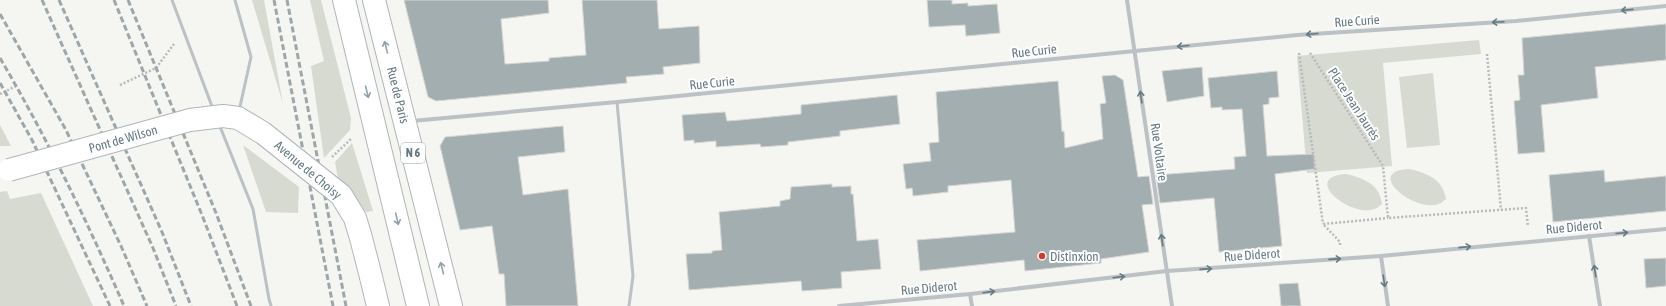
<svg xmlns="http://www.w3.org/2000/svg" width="1666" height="306" font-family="'Asap Condensed',sans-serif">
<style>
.green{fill:#d6dad1}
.building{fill:#a3aeb1;stroke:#d7d6d4}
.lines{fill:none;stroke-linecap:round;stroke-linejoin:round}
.secondary-casing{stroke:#b0b7ba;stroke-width:24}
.primary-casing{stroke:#afb6b8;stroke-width:24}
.path{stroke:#b6babc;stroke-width:2.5;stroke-dasharray:2 2;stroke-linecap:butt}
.lane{stroke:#bbc1c4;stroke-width:3}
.street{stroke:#bbc1c4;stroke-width:4}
.secondary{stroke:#fff;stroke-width:22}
.primary{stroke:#fff;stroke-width:22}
.rail{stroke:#9da6a9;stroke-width:3;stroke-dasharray:6 3;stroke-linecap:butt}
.secondary-bridge-casing{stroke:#b0b7ba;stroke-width:24;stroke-linecap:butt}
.secondary-bridge{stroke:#fff;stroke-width:22}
.oneway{stroke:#657a82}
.oneway2{stroke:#93a2a8}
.poi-dot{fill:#dc352b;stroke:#fff;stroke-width:1.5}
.labels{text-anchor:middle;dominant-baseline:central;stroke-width:4;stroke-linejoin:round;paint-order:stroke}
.shield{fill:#fff;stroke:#93a2a8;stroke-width:1}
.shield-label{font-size:12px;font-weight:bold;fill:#657a82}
.street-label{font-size:13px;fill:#657a82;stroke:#fff}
.poi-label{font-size:13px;fill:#657a82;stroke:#fff;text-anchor:start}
</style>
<rect width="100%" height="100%" fill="#f5f5f2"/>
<g class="green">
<path d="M252 0H264L283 104Z"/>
<path d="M310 0H321L351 118 350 130 324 158 311 66 324 61Z"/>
<path d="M1479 40 1481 54 1383 63 1392 166 1307 173 1297 56Z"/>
<path d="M1433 73 1440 145 1407 148 1399 77Z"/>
<path d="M0 125 11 146H0Z"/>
<path d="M352 143 373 211 366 212 352 192 338 179 335 162Z"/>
<path d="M243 145 299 187 298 213 266 212Z"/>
<path d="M1409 169C1427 173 1443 179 1446 199 1444 200 1441 204 1438 204 1415 213 1363 171 1409 169Z"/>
<path d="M1346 174C1363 178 1380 184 1382 204 1380 205 1377 209 1374 209 1351 218 1300 177 1346 174Z"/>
<path d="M7 191 10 199 41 193 93 306H0V192Z"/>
</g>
<g class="building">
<path d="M404 0H548L549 13 501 19 505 64 549 61V58L586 55 582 0H657L659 29 699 26 700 63 663 67 664 74 626 77 627 83 436 101 428 97Z"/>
<path d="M927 0H952V4L968 3V6L997 4 1000 33 966 36 965 25 929 27Z"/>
<path d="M1666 24V60L1595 67 1598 98 1541 105 1545 152 1518 154 1514 101 1520 100 1518 75H1524L1522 38Z"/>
<path d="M1202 67 1204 96 1167 102 1162 71Z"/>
<path d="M1277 71 1279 97 1269 98V104L1263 105 1267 156 1314 154 1315 169 1275 174 1282 246 1219 252 1214 198 1160 203 1156 175 1235 169 1234 157 1246 156 1242 109 1222 110V107L1211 108 1208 78Z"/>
<path d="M1115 75 1123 80 1138 177 1149 176 1153 204 1142 205 1149 252 1101 259V263L1025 271 1024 260 920 271 917 240 1015 232 1011 180 948 186V192L913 196 912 188 906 189 903 164 931 161 929 143 939 142 936 92 1058 81 1062 132 1064 131 1065 148 1103 139 1100 104 1106 103 1102 76Z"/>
<path d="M897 95 900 124 840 131V136L788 142V145L761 147 760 144 716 147V141L694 143V140L684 141 682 115 725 112 727 121 740 120 801 114V105Z"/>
<path d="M563 126 565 152 518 157 523 195 568 189 578 306H506L504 274H499L492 226 460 230 440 146 445 137Z"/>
<path d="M1604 170 1605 182 1666 176V211L1553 222 1549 175Z"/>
<path d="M832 184V187L851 186V194H853L857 241 878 239 881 269 841 272 842 288 802 291 801 281 689 290 686 254 712 253V251L722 250 719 212 780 206V201L790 199 791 187Z"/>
<path d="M1666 258V286L1646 288 1644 259Z"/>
<path d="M1298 283 1301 306H1281L1279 284Z"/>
</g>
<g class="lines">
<g class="secondary-casing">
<path id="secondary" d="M371 277 378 306"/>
</g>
<g class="primary-casing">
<g id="primary">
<path d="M344 0 418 306"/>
<path d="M374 0 451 306"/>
</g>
</g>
<g class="path">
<path d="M1299 53 1323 224"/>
<path d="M1310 53 1383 166 1388 218 1526 208 1528 227"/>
<path d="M1487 54 1501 210"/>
<path d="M120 85 156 68 174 44"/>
<path d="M0 94 16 86"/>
<path d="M332 157 352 138"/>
<path d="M1340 245V242L1323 224 1388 218"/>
</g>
<g class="lane">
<path d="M172 0 213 109"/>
<path d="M235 0 251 57 239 111"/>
<path d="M617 102 633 276 629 306"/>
<path d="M219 124 253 209 269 299 271 306"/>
</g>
<g class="street">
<path d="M1127 0 1172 306"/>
<path d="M412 121 617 102 1297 35 1516 21 1666 6"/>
<path d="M1589 236 1600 306"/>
<path d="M1381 256 1388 306"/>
<path d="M970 294 972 306"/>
<path d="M839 306 970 294 1167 271 1381 256 1666 229"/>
</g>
<use href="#secondary" class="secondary"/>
<use href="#primary" class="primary"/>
<g class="rail">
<path d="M42 0 153 248 176 306"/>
<path d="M59 0 162 232 191 306"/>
<path d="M114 0 202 215 237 306"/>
<path d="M128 0 216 213 251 306"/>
<path d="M274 0 333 306"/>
<path d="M287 0 346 306"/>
<path d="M0 14 66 130 121 246 147 306"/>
<path d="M0 58C47 138 87 221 124 306"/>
<path d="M0 83 32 140 110 306"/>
</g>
<g class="secondary-bridge-casing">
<path id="secondary-bridge" d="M9 170 190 120 223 116 238 118 263 133 341 195 355 218 361 238 371 277"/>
</g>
<use href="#secondary-bridge" class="secondary-bridge"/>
</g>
<defs><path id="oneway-shaft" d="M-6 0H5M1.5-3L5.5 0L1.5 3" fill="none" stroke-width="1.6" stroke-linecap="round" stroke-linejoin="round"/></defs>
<g class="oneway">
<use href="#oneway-shaft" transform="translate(1627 10) rotate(174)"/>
<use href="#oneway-shaft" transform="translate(1498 22) rotate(177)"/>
<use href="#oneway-shaft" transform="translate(1312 34) rotate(175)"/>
<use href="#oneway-shaft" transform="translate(1183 46) rotate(175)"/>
<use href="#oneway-shaft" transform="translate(1141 97) rotate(-98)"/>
<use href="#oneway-shaft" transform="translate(1622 233) rotate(-5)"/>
<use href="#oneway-shaft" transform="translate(1162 240) rotate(-98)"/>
<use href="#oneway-shaft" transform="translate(1465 247) rotate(-6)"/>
<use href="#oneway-shaft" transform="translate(1335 259) rotate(-4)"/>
<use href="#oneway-shaft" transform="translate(1206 269) rotate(-4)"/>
<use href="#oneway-shaft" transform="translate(1595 271) rotate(-99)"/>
<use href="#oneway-shaft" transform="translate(1119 277) rotate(-7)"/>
<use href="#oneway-shaft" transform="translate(1384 281) rotate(82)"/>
<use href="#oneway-shaft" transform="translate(989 292) rotate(-7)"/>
</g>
<g class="oneway2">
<use href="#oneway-shaft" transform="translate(386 47) rotate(-104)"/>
<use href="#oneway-shaft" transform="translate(367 92) rotate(76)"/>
<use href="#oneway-shaft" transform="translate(397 219) rotate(77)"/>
<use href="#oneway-shaft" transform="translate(442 268) rotate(-104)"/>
</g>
<circle class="poi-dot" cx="1042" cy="256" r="4"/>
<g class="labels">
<rect class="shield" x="401" y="143" width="24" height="20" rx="3"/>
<g class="shield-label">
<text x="413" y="153">N 6</text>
</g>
<g class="street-label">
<text transform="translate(1357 21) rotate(-4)">Rue Curie</text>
<text transform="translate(1034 51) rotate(-6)">Rue Curie</text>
<text transform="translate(712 83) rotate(-6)">Rue Curie</text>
<text transform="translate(398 95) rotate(76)">Rue de Paris</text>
<text transform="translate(1354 104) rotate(57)">Place Jean Jaurès</text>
<text transform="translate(123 139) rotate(-16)">Pont de Wilson</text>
<text transform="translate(1159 152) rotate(82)">Rue Voltaire</text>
<text transform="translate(308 170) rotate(40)">Avenue de Choisy</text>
<text transform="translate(1574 227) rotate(-5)">Rue Diderot</text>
<text transform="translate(1252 255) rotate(-4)">Rue Diderot</text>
<text transform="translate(929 288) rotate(-5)">Rue Diderot</text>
</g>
<g class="poi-label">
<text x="1050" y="256">Distinxion</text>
</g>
</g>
</svg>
